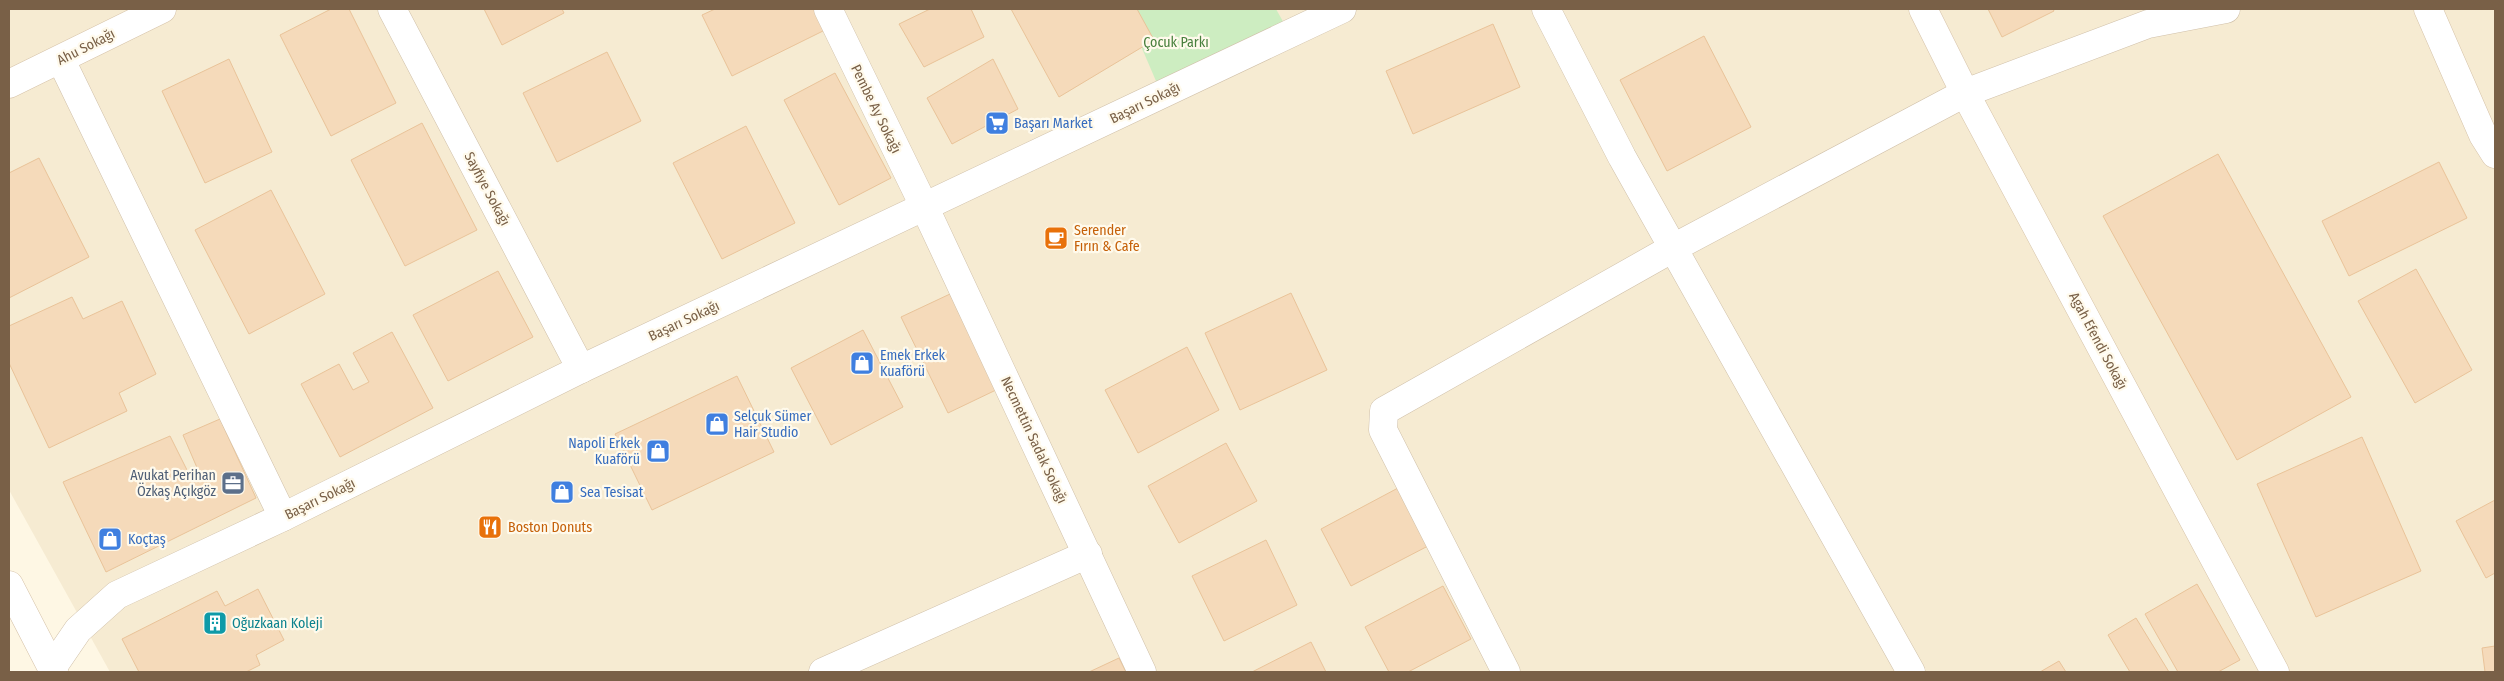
<svg xmlns="http://www.w3.org/2000/svg" width="2504" height="681" font-family="'Fira Sans Condensed',sans-serif">
<style>
.residential{fill:#f6ebd2}
.green{fill:#cdedc1}
.building{fill:#f5daba;stroke:#e9c399}
.lines{fill:none;stroke-linecap:round;stroke-linejoin:round}
.street-casing{stroke:#d0c0a9;stroke-width:29}
.secondary-casing{stroke:#d6c3a9;stroke-width:29}
.street{stroke:#fff;stroke-width:28}
.secondary{stroke:#fff;stroke-width:28}
.labels{text-anchor:middle;dominant-baseline:central;stroke-width:4.5;stroke-linejoin:round;paint-order:stroke}
.park-label{font-size:14px;fill:#49803e;stroke:#fffaec}
.street-label{font-size:14px;fill:#796047;stroke:#fffaec}
.shop-label{font-size:14px;fill:#366cbe;stroke:#fffaec;text-anchor:start}
.food-label{font-size:14px;fill:#c56008;stroke:#fffaec;text-anchor:start}
.service-label{font-size:14px;fill:#4e5e75;stroke:#fffaec;text-anchor:end}
.culture-label{font-size:14px;fill:#0d838f;stroke:#fffaec;text-anchor:start}
</style>
<rect width="100%" height="100%" fill="#fef7e4"/>
<path class="residential" d="M9 9H2495V672H110L9 490Z"/>
<path class="green" d="M1125 9H1276L1285 25 1159 88Z"/>
<g class="building">
<path d="M331 9H349L396 103 331 136 280 35Z"/>
<path d="M484 9H562L564 13 502 45Z"/>
<path d="M715 9H814L825 30 732 76 702 15Z"/>
<path d="M930 9H971L984 37 924 67 899 24Z"/>
<path d="M1011 9H1137L1154 40 1059 97Z"/>
<path d="M1988 9H2053L2054 11 2002 37Z"/>
<path d="M1493 24 1520 87 1413 134 1386 71Z"/>
<path d="M1704 36 1751 127 1667 171 1620 80Z"/>
<path d="M607 52 641 121 557 162 523 93Z"/>
<path d="M229 59 272 152 205 183 162 91Z"/>
<path d="M993 59 1018 109 952 144 927 98Z"/>
<path d="M835 73 891 178 839 205 784 100Z"/>
<path d="M422 123 477 230 405 266 351 160Z"/>
<path d="M746 126 795 223 722 259 673 163Z"/>
<path d="M2218 154 2351 397 2237 460 2103 216Z"/>
<path d="M39 158 89 257 9 298V173Z"/>
<path d="M2439 162 2467 218 2349 276 2322 221Z"/>
<path d="M271 190 325 294 249 334 195 230Z"/>
<path d="M2416 269 2472 370 2415 403 2358 301Z"/>
<path d="M498 271 533 337 448 381 413 315Z"/>
<path d="M1291 293 1327 370 1240 410 1205 333Z"/>
<path d="M950 294 996 390 948 413 901 317Z"/>
<path d="M72 297 83 319 122 301 156 374 119 393 127 411 49 448 9 363V326Z"/>
<path d="M863 330 903 407 831 445 791 368Z"/>
<path d="M392 332 433 408 340 457 301 384 339 364 353 390 369 382 353 353Z"/>
<path d="M1187 347 1219 410 1138 453 1105 390Z"/>
<path d="M737 376 774 452 652 510 615 434Z"/>
<path d="M220 419 256 498 106 572 63 482 170 436 189 474 198 470 183 435Z"/>
<path d="M2362 437 2421 571 2316 617 2257 484Z"/>
<path d="M1226 443 1257 501 1179 543 1148 486Z"/>
<path d="M1398 488 1428 546 1351 586 1321 529Z"/>
<path d="M2495 500V573L2486 578 2456 521Z"/>
<path d="M1266 540 1297 605 1224 641 1192 576Z"/>
<path d="M2197 584 2240 660 2218 672H2178L2145 614Z"/>
<path d="M1443 586 1471 639 1408 672H1389L1365 627Z"/>
<path d="M258 589 284 640 256 655 260 665 246 672H139L122 639 217 591 225 606Z"/>
<path d="M2136 618 2169 672H2130L2108 635Z"/>
<path d="M1311 642 1326 672H1252Z"/>
<path d="M2495 646V672H2485L2482 648Z"/>
<path d="M1119 658 1126 672H1089Z"/>
<path d="M2059 661 2066 672H2040Z"/>
</g>
<g class="lines">
<g class="street-casing">
<g id="street">
<path d="M392 9 581 369"/>
<path d="M828 9 925 208 1142 672"/>
<path d="M1546 9 1622 157 1911 672"/>
<path d="M61 60 283 517"/>
<path d="M52 668 78 630 117 595 283 517 581 369 1342 9"/>
<path d="M823 672 1088 554"/>
<path d="M1506 672 1383 430 1384 411 1673 248 1965 93 2148 24 2226 9"/>
</g>
</g>
<g class="secondary-casing">
<g id="secondary">
<path d="M1923 9 1965 93 2275 672"/>
<path d="M2428 9 2483 135 2495 154"/>
<path d="M9 84 162 9"/>
<path d="M9 585 54 672"/>
</g>
</g>
<use href="#street" class="street"/>
<use href="#secondary" class="secondary"/>
</g>
<defs>
<g id="supermarket-square" transform="scale(1.25)"><rect x="-9" y="-9" width="18" height="18" rx="4" fill="#3f7fe0" stroke="#fffaec"/><path d="M-6-5.5h2.5l.6 2H6L4.5 2H-2.5L-4.4-4H-6ZM-1.5 3.2a1.3 1.3 0 1 0 .1 0ZM3 3.2a1.3 1.3 0 1 0 .1 0Z" fill="#fff"/></g>
<g id="cafe-square" transform="scale(1.25)"><rect x="-9" y="-9" width="18" height="18" rx="4" fill="#e8710a" stroke="#fffaec"/><path d="M-5.5-4.5H6V0H3Q3 3.5 0 3.5H-2.5Q-5.5 3.5-5.5 0ZM3-3.2v2h1.7v-2ZM-6 4.5H4V6H-6Z" fill="#fff"/></g>
<g id="shop-square" transform="scale(1.25)"><rect x="-9" y="-9" width="18" height="18" rx="4" fill="#3f7fe0" stroke="#fffaec"/><path d="M-5-2.5h2.3a2.7 3.5 0 0 1 5.4 0H5L5.5 6h-11ZM-1.5-2.5h3a1.5 2.3 0 0 0-3 0Z" fill="#fff"/></g>
<g id="office-square" transform="scale(1.25)"><rect x="-9" y="-9" width="18" height="18" rx="4" fill="#5c6f8a" stroke="#fffaec"/><path d="M-6-3h4V-5.5h4V-3h4V5H-6ZM-1-4.5V-3h2v-1.5ZM-6 0V1H6V0Z" fill="#fff"/></g>
<g id="restaurant-square" transform="scale(1.25)"><rect x="-9" y="-9" width="18" height="18" rx="4" fill="#e8710a" stroke="#fffaec"/><path d="M-5-6h1v4h1v-4h1v4h1v-4h1v5L-1.5 .5V6h-2V.5L-5-1ZM5-6V6H3V1.5H1.5Q1.5-4 5-6Z" fill="#fff"/></g>
<g id="building-square" transform="scale(1.25)"><rect x="-9" y="-9" width="18" height="18" rx="4" fill="#0f9aa8" stroke="#fffaec"/><path d="M-4-6H4V6H1V3H-1V6H-4ZM-2.5-4.3h1.7v1.8h-1.7ZM.8-4.3h1.7v1.8H.8ZM-2.5-1h1.7V.8h-1.7ZM.8-1h1.7V.8H.8Z" fill="#fff"/></g>
</defs>
<g fill-rule="evenodd">
<use href="#supermarket-square" x="997" y="123"/>
<use href="#cafe-square" x="1056" y="238"/>
<use href="#shop-square" x="862" y="363"/>
<use href="#shop-square" x="717" y="424"/>
<use href="#shop-square" x="658" y="451"/>
<use href="#office-square" x="233" y="483"/>
<use href="#shop-square" x="562" y="492"/>
<use href="#restaurant-square" x="490" y="527"/>
<use href="#shop-square" x="110" y="539"/>
<use href="#building-square" x="215" y="623"/>
</g>
<g class="labels">
<g class="park-label">
<text x="1176" y="42">Çocuk Parkı</text>
</g>
<g class="street-label">
<text transform="translate(86 47) rotate(-27)">Ahu Sokağı</text>
<text transform="translate(1145 103) rotate(-26)">Başarı Sokağı</text>
<text transform="translate(876 109) rotate(64)">Pembe Ay Sokağı</text>
<text transform="translate(487 189) rotate(62)">Sayfiye Sokağı</text>
<text transform="translate(684 321) rotate(-25)">Başarı Sokağı</text>
<text transform="translate(2098 341) rotate(62)">Agah Efendi Sokağı</text>
<text transform="translate(1034 440) rotate(65)">Necmettin Sadak Sokağı</text>
<text transform="translate(320 499) rotate(-26)">Başarı Sokağı</text>
</g>
<g class="shop-label">
<text x="1014" y="123">Başarı Market</text>
<text x="880" y="355">Emek Erkek<tspan x="880" dy="16">Kuaförü</tspan></text>
<text x="734" y="416">Selçuk Sümer<tspan x="734" dy="16">Hair Studio</tspan></text>
<text x="640" y="443" text-anchor="end">Napoli Erkek<tspan x="640" dy="16">Kuaförü</tspan></text>
<text x="580" y="492">Sea Tesisat</text>
<text x="128" y="539">Koçtaş</text>
</g>
<g class="food-label">
<text x="1074" y="230">Serender<tspan x="1074" dy="16">Fırın &amp; Cafe</tspan></text>
<text x="508" y="527">Boston Donuts</text>
</g>
<g class="service-label">
<text x="216" y="475">Avukat Perihan<tspan x="216" dy="16">Özkaş Açıkgöz</tspan></text>
</g>
<g class="culture-label">
<text x="232" y="623">Oğuzkaan Koleji</text>
</g>
</g>
<rect width="2504" height="681" fill="none" stroke="#796047" stroke-width="20"/>
</svg>
